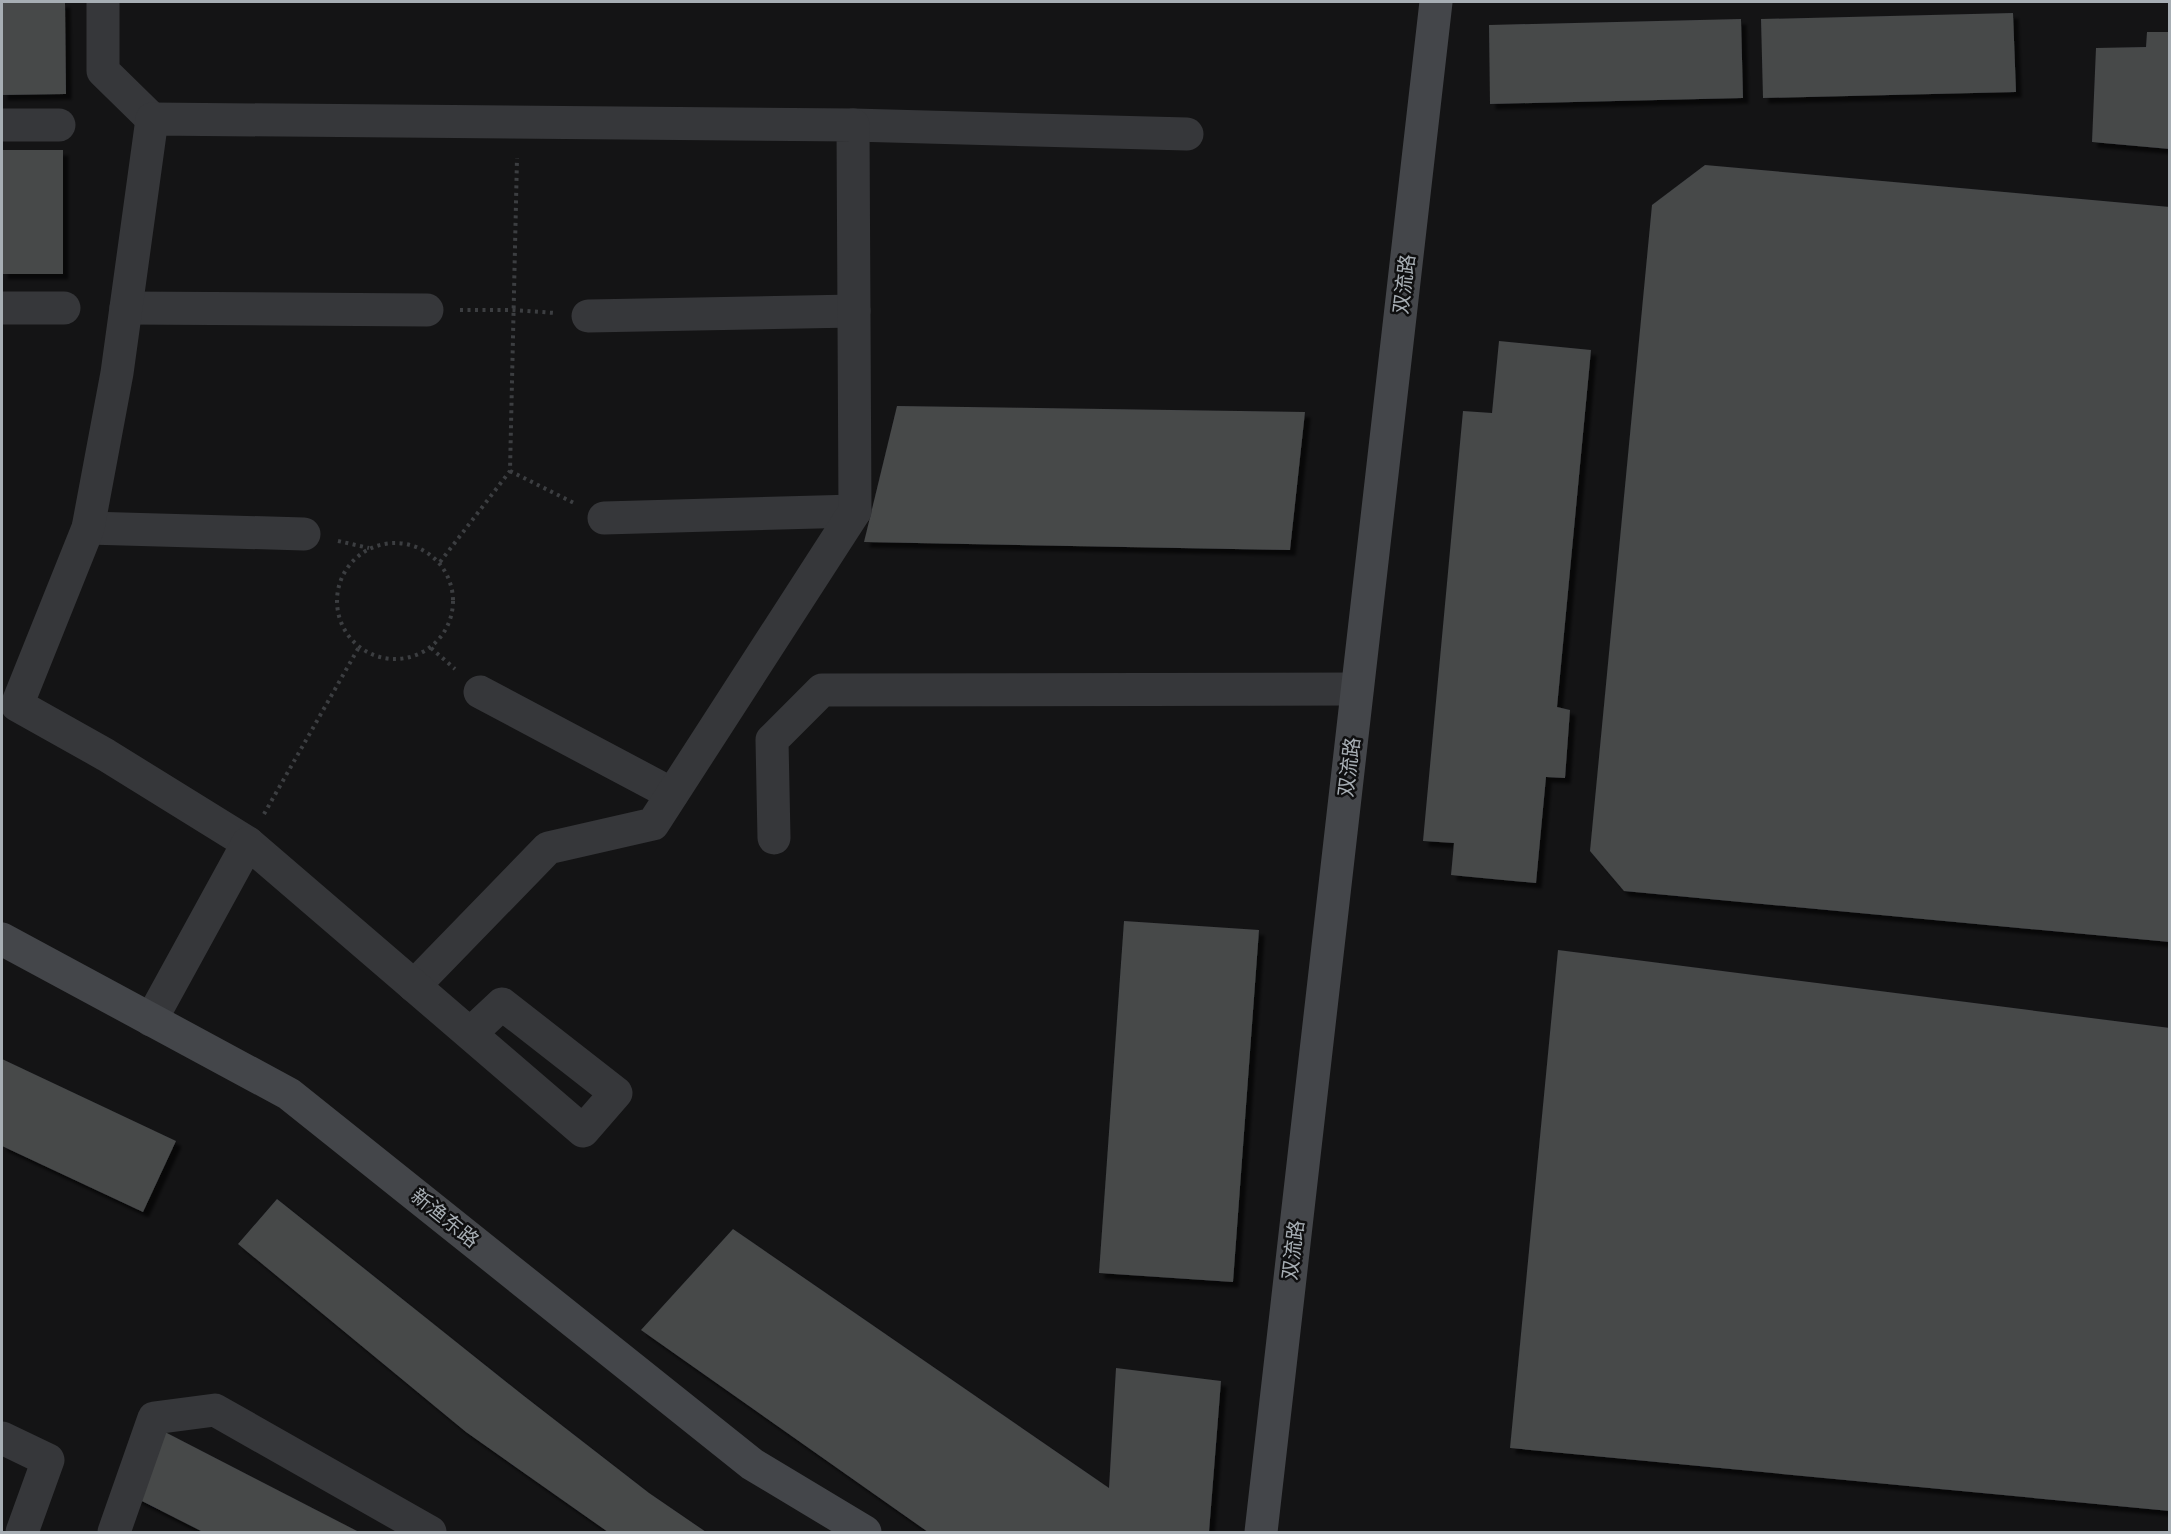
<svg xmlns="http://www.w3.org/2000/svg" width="2171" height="1534" font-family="Rubik,'Noto Sans SC',sans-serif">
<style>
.building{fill:#46484a;filter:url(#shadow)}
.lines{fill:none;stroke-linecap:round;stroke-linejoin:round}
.path{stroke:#3c3e41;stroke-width:4;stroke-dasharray:3 4.5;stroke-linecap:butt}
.street{stroke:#36373a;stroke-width:33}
.secondary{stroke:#44464a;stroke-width:33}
.labels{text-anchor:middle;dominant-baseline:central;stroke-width:5;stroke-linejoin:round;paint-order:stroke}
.street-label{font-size:20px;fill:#a7aeb4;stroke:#0f0f10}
</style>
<defs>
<filter id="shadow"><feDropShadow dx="5.5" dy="5.5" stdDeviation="1.5" flood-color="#0009"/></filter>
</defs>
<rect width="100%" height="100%" fill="#141415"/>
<g class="building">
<path d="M2 2H65L66 94 2 95Z"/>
<path d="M2013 13 2016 92 1763 98 1761 19Z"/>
<path d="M1741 19 1743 98 1490 104 1489 25Z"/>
<path d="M2147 32H2170V149L2092 142 2096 48 2146 47Z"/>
<rect x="2" y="150" width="61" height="124"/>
<path d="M1705 165 2170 207V942L1624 891 1590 851 1652 205Z"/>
<path d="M1499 341 1591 350 1557 707 1570 710 1565 778 1546 777 1536 883 1451 875 1454 843 1423 841 1463 411 1492 413Z"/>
<path d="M897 406 1305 412 1290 550 864 542Z"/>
<path d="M1124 921 1259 930 1233 1282 1099 1273Z"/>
<path d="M1558 950 2170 1028V1511L1510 1448Z"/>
<path d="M2 1059 176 1141 143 1212 2 1146Z"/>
<path d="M277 1199 524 1396 649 1493 706 1532H608L466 1432 238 1244Z"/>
<path d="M733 1229 1109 1488 1116 1368 1221 1381 1209 1532H928L641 1330Z"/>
<path d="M165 1432 359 1532H203L132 1496Z"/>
</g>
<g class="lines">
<g class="path">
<path d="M460 310H513L555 313"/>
<path d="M510 471 574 503"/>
<path d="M338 541 369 548"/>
<circle cx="395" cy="601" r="58"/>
<path d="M440 562 510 471 517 158"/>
<path d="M431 648 455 669"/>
<path d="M264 814 359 647"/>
</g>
<g class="street">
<path d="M103 2V71L152 119"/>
<path d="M2 125H59"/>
<path d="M853 125 1187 134"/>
<path d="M2 308H64"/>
<path d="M126 308 427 310"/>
<path d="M588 316 854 311"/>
<path d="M604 518 855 511"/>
<path d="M88 528 304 534"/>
<path d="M480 692 672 794"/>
<path d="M774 838 772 740 822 690 1357 689"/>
<path d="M248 843 106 755 17 705 88 528 117 373 152 119 853 125 855 511 653 824 548 848 414 986"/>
<path d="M151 1020 248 843 583 1131 616 1093 502 1004 470 1034"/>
<path d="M2 1438 48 1460 22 1532"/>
<path d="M114 1532 154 1418 215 1410 430 1532"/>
</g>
<g class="secondary">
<path d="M2 939 289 1094 752 1464 865 1532"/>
<path d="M1261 1532 1436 2"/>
</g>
</g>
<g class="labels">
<g class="street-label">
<text transform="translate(1404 284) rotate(-83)">双流路</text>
<text transform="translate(1349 767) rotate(-83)">双流路</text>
<text transform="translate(445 1218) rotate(39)">新渔东路</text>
<text transform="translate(1293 1250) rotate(-83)">双流路</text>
</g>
</g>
<rect width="2171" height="1534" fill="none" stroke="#a7aeb4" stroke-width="6"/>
</svg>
